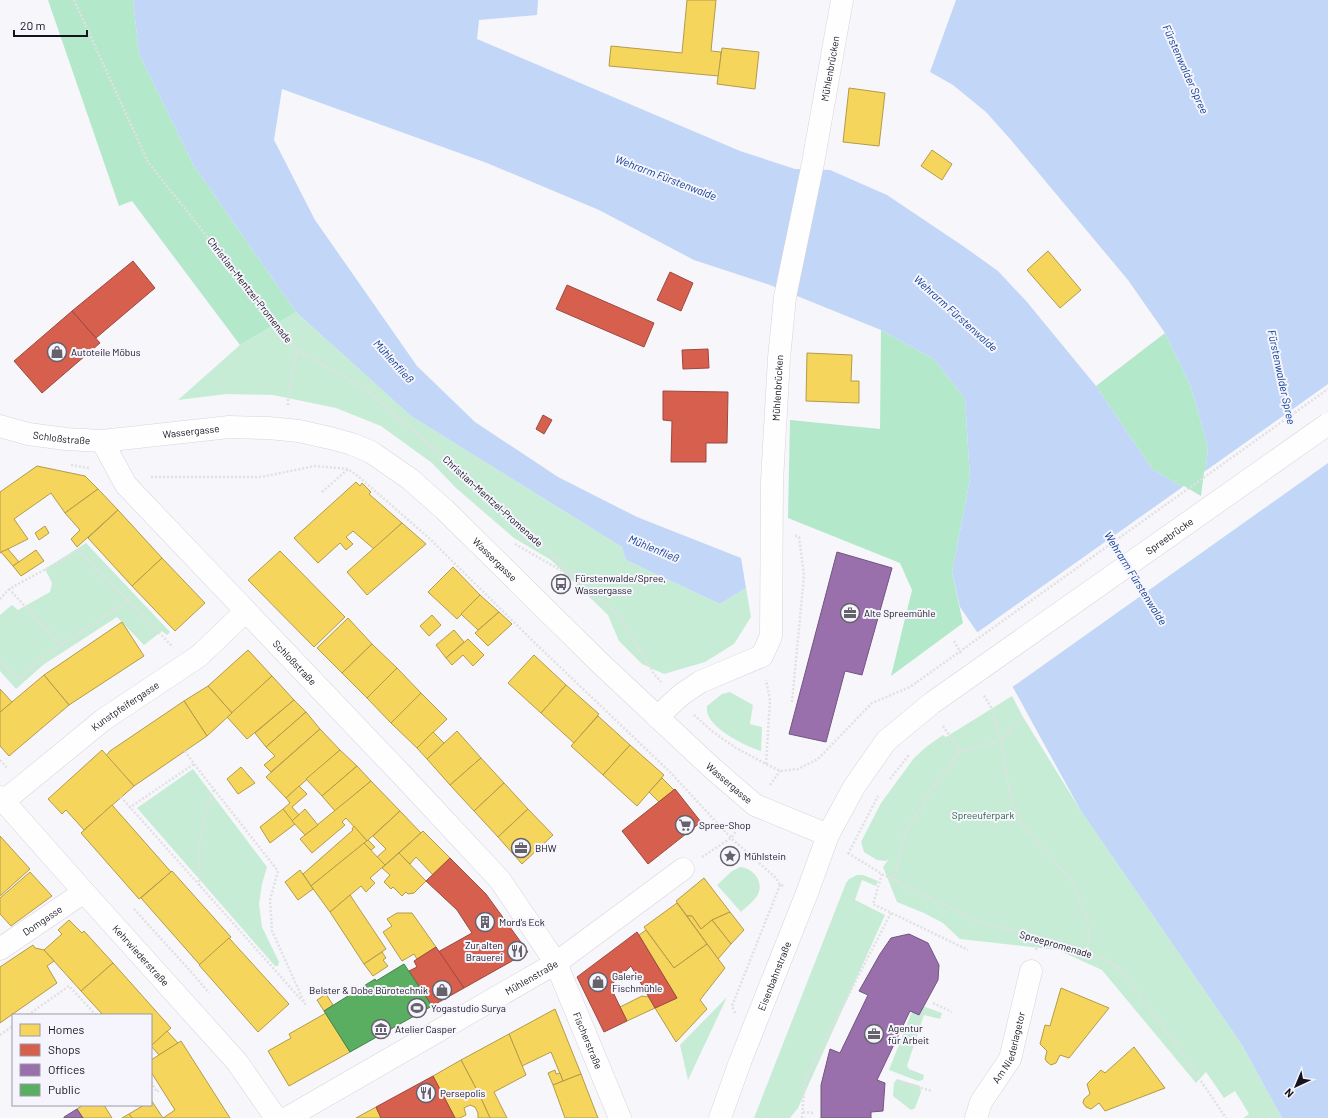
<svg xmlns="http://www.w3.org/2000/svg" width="1328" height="1118" font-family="Barlow,sans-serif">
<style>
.green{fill:#c7ecd6}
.forest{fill:#b4e8ca}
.water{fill:#c2d6f8}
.pier{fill:#f7f6fa}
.homes{fill:#f6d55c;stroke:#b39b4a}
.shops{fill:#d6604d;stroke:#9c493f}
.offices{fill:#9970ab;stroke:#725481}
.public{fill:#5aae61;stroke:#46804d}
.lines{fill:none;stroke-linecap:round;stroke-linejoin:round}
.minor-casing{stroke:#d6d4dd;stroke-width:23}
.tertiary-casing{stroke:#d6d4dd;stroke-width:23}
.secondary-casing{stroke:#d6d4dd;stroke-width:23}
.path{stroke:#e1e0e2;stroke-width:2.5;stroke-dasharray:2 2;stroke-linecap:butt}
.minor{stroke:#fefefe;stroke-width:22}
.tertiary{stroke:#fefefe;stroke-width:22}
.secondary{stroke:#fefefe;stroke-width:22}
.secondary-bridge-casing{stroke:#d6d4dd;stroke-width:23;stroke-linecap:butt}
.path-bridge{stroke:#e1e0e2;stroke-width:2.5;stroke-dasharray:2 2;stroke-linecap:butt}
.secondary-bridge{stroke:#fefefe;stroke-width:22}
.labels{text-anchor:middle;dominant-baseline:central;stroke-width:4;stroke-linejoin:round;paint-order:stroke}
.street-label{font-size:10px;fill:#16131f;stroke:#f6f4fc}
.poi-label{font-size:10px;fill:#16131f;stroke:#f6f4fc;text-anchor:start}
.park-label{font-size:10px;fill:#236742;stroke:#f6f4fc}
.water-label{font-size:11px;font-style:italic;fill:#083d94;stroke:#f6f4fc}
</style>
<rect width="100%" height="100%" fill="#f7f6fa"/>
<g class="green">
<path d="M296 312 411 416 622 547 626 560 720 604 746 588 751 617 734 644 705 662 664 674 642 664 619 641 608 615 551 560 514 538 456 488 432 463 381 426 336 408 273 395 227 394 178 400 240 345Z"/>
<path d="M86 543 170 632 167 635 162 631 144 645 117 617 43 665 16 689 0 671V615L12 605 18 610 50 592 52 583 45 569Z"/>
<path d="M730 692 753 705 750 724 762 727 761 751C745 746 703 726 707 706L722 694Z"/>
<path d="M1012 696 1023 717 1081 811 1242 1045 1282 1118H1243L1249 1114 1235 1091 1224 1098 1206 1072 1196 1083 1102 970 1058 950 960 939 943 923 924 913 897 902 883 867 889 859 886 861 877 860 864 852 861 842 881 803 914 758 926 747 943 735 946 737Z"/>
<path d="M193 769 267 867 262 884 259 904 262 927 279 962 278 966H275L137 808Z"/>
<path d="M740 867C754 868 765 883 757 896 753 902 746 907 741 912L717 885 732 871Z"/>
<path d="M857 875H863L878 881 876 886 862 880 855 900 885 915 798 1108 790 1118H754L846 883 849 879Z"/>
<path d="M727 997 688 1080 680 1045Z"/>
<path d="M917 1004 942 1013 940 1019 924 1015 907 1066 909 1069 924 1075 923 1080 918 1081 889 1070 911 1014Z"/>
<path d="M897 1079 920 1086 921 1092 915 1108 911 1110 893 1096 894 1083Z"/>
</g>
<g class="forest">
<path d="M48 0H133L139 54 194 166 296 312 240 345 132 201 119 206Z"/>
<path d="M881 330 935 360 965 399 970 479 952 572 963 623 891 676 912 590 900 563 788 518 790 420 880 429Z"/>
<path d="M1165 333 1191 387 1208 447 1203 499 1152 469 1096 386Z"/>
</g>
<path class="water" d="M133 0H538L537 15 479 20 477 39 740 151 795 169 830 170 887 195 963 246 998 271 1027 302 1096 386 1152 469 1203 499 1208 447 1191 387 1165 333 1128 280 1011 140 986 112 953 85 930 72 956 0H1328V1118H1282L1242 1045 1081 811 1005 673 960 607 952 572 970 479 965 399 935 360 881 330 770 285 694 260 599 210 487 163 282 89 274 140 315 220 417 366 475 422 558 477 637 517 741 558 746 588 720 604 626 560 622 547 411 416 296 312 194 166 139 54Z"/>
<g class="pier">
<path d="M1328 384V463L1011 688 1003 674 975 634 1184 486 1201 496 1204 472Z"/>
<path d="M1017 695 1069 792 1015 696Z"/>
</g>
<g class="homes">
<path d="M687 0H716L711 51 721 52 719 76 609 66 611 46 682 53Z"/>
<path d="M722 48 759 52 755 89 717 84Z"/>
<path d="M849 88 885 93 879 146 843 142Z"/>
<path d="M932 150 952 164 942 180 921 166Z"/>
<path d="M1048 251 1081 290 1060 308 1027 270Z"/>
<path d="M807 353 852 355 851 381H859V403L806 401Z"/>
<path d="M37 466 85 476 98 489 65 513 51 493 14 519 28 539 0 553V492Z"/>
<path d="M356 482 360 486 362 483 371 492 369 494 402 523 374 549 353 531 346 537 353 544 346 550 340 543 318 563 294 538Z"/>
<path d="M98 489 118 510 77 547 71 539 80 530 65 513Z"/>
<path d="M118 510 162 558 132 586 88 538Z"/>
<path d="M402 523 426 544 367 595 347 572Z"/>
<path d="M45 526 49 533 39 540 35 533Z"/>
<path d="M8 549 19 562 13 566 1 552Z"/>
<path d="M36 550 44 561 21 576 13 566Z"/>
<path d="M280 551 345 617 314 647 248 580Z"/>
<path d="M162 558 205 603 175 631 132 586Z"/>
<path d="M453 567 480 595 457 619 428 592Z"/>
<path d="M480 595 499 612 478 630 461 614Z"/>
<path d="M499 612 512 624 488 646 475 633Z"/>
<path d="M432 615 441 625 429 636 420 626Z"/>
<path d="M348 618 372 644 342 673 317 648Z"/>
<path d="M122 622 144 656 69 705 44 675Z"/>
<path d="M454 630 464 642 446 658 436 645Z"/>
<path d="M468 639 484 655 473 666 463 655 452 665 446 658Z"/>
<path d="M372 644 397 668 367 698 342 673Z"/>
<path d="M248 650 272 676 232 713 208 686Z"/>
<path d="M534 655 566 685 541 713 508 683Z"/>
<path d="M397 668 421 693 391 723 367 698Z"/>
<path d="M44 675 69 705 9 756 0 746V712Z"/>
<path d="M272 676 294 700 247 739 227 717Z"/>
<path d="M566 685 599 714 574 743 541 713Z"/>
<path d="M208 686 232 713 207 736 184 701Z"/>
<path d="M0 689 12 702 0 712Z"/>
<path d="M421 693 447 719 417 748 391 723Z"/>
<path d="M294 700 306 712 266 747 255 733Z"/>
<path d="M184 701 207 736 134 786 106 756 110 751Z"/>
<path d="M306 712 320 729 271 772 264 765 275 756 266 747Z"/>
<path d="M598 716 630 745 603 775 571 746Z"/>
<path d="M320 729 340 750 286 798 266 777Z"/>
<path d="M457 731 481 758 450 785 427 759Z"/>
<path d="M433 732 444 743 427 759 417 748Z"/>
<path d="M630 745 664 775 637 806 603 775Z"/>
<path d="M102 750 134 786 84 830 66 810 62 814 48 799Z"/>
<path d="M340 750 357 766 322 796 306 779Z"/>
<path d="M481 758 504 783 474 811 450 785Z"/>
<path d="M357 766 371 781 335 811 322 796Z"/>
<path d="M241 767 255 783 238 794 227 779Z"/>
<path d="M662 778 674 790 659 802 649 792Z"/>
<path d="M371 781 400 811 367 841 346 818 342 822 345 825 312 853 300 839Z"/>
<path d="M504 783 528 809 498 837 474 811Z"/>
<path d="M299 786 307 794 292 807 299 815 292 821 283 809 290 803 286 798Z"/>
<path d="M112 805 171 872 139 899 81 833Z"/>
<path d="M283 809 295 824 270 843 260 827Z"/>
<path d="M305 809 318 825 305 835 292 821Z"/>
<path d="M528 809 553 835 522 864 498 837Z"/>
<path d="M400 811 421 833 385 865 377 857 386 849 373 836Z"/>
<path d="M354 826 367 841 311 886 303 874 353 830 352 829Z"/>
<path d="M423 831 450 858 433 875 416 857 410 864 399 853Z"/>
<path d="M0 836 30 869 0 896Z"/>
<path d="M368 840 375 847 371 850 364 843Z"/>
<path d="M364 843 385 865 370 878 375 883 366 892 361 886 330 912 311 886Z"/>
<path d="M399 853 426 881 414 893 408 894 406 892 402 896 393 887 391 889 384 882 390 875 382 868Z"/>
<path d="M300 870 313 889 298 900 285 882Z"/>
<path d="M172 871 231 937 200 965 141 898Z"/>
<path d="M30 872 52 896 11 926 0 914V898Z"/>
<path d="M704 878 730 912 712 920 701 929 692 916H687L676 901Z"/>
<path d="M350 895 386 949 364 964 330 912Z"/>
<path d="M677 903 707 944 674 968 644 927Z"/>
<path d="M730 912 744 930 731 944 712 920Z"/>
<path d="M397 913H412L436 947 417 959 414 954 402 961 383 932 392 926 387 919Z"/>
<path d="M687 916H692L701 929 712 920 731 944 718 959Z"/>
<path d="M69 920 82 933 84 931 113 963 81 991 44 950 62 934 58 930Z"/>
<path d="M646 930 674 968 707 944 725 968 700 1000 707 1009 676 1042 655 1008 677 998 639 935Z"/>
<path d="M229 938 289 1004 258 1032 199 965Z"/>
<path d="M33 945 35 948 44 950 54 961 47 966 57 983 0 1023V967Z"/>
<path d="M382 952 386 958 383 960 388 966 373 976 364 964Z"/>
<path d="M113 963 171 1028 151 1046V1015H103L81 991Z"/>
<path d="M1061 988 1109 1008 1069 1058 1060 1055 1056 1063 1051 1065 1047 1062 1045 1059 1047 1051 1040 1044 1045 1025 1050 1026Z"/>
<path d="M326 994 333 1005 324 1011 317 1000Z"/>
<path d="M642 996 649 997 655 1008 627 1021 620 1007Z"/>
<path d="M555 1009 581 1074 563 1081 551 1052 522 1066 509 1034Z"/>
<path d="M326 1013 350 1052 289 1086 268 1051 291 1038 289 1034Z"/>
<path d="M167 1031 178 1043 159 1055 151 1046Z"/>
<path d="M509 1034 526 1075 494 1092 507 1118H490L480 1096 461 1060Z"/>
<path d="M181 1041 230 1118H163L175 1110 151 1072V1060Z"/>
<path d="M1134 1047 1165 1088 1105 1111 1099 1103 1091 1109 1086 1107 1083 1103 1084 1099 1090 1094 1087 1084 1101 1070 1105 1073Z"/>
<path d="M461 1060 480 1096 490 1118H478V1113L475 1107 470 1105 464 1108 466 1115 460 1118H455L433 1076Z"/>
<path d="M555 1070 556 1074 560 1073 563 1081 553 1085 548 1073Z"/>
<path d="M581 1074 598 1118H565L553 1085Z"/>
<path d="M151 1100 163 1118H132L129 1114 144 1105H151Z"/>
<path d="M83 1105H104L112 1118H83L77 1109Z"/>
<path d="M376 1107 381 1118H356Z"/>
<path d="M129 1114 132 1118H122Z"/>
</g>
<g class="shops">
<path d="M133 261 155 288 96 338 72 311Z"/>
<path d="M670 272 693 283 681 311 657 300Z"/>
<path d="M567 285 654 323 644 347 556 309Z"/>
<path d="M72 311 100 343 42 393 14 361Z"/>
<path d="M708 349 709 368 683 369 682 350Z"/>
<path d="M663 391 728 392 727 443H706V462H671L672 421 663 420Z"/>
<path d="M543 415 552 420 544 434 536 429Z"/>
<path d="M675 789 701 822 648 864 622 831Z"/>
<path d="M450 858 486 894 528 952 464 988 438 952 472 933 457 910 426 881Z"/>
<path d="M637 932 677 998 655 1008 631 966 610 986 627 1021 604 1032 577 977Z"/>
<path d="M436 947 464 988 432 1006 409 971 417 967 414 961Z"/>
<path d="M433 1076 455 1118H381L376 1107Z"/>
</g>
<g class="offices">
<path d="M837 552 892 568 862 675 845 671 826 742 789 734Z"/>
<path d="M909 934 928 943 939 965 938 980 919 1015 910 1011 877 1080 885 1083 883 1111 871 1112V1118H821V1085L830 1049 840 1053 868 995 859 991 880 954 891 938Z"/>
<path d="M77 1109 83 1118H64V1117Z"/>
</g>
<path class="public" d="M404 964 432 1006 350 1052 324 1011 375 979 376 981Z"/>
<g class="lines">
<g class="minor-casing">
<g id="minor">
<path id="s1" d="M102 441 126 485 403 776 500 880 556 963 620 1118"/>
<path id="s2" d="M657 717 681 695 700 682 762 656 771 636 772 481 779 358 785 297 813 163 842 0"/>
<path id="s3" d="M0 797 84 892 237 1062 276 1118"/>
<path id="s4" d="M4 801 103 720 199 656 246 611"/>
<path id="s5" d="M0 949 84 892"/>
<path id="s6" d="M287 1118 556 963 683 869"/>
<path id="s7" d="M976 1118 981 1102 1010 1059 1031 971"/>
</g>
</g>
<g class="tertiary-casing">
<g id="tertiary">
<path id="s8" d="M0 426 28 434 66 439 102 441 229 427 268 428 299 431 330 438 352 444 371 452 410 479 445 510 600 663 712 768 755 805 828 835"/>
</g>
</g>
<g class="secondary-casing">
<g id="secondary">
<path id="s9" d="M720 1118 740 1062 807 893 828 835 854 787 886 741 932 703"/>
</g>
</g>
<g class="path">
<path d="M74 0 148 162 297 350 364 388 515 519 573 575"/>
<path d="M288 405V395L297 350"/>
<path d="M71 465 89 468"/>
<path d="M151 477H261L315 466 348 469 358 476 430 539 536 644 670 772 731 838 776 878 780 885 784 886"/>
<path d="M322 492 348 469"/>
<path d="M515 544 576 579 620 617 654 674 661 682"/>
<path d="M9 589 61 645"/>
<path d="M0 599 9 589 79 551 128 601 42 658 19 680 0 660"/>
<path d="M128 601 173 647"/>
<path d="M954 641 962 655"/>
<path d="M792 702 804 575 799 537 794 535"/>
<path d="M694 715 713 732 736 748 766 764 780 771 798 769 818 759 872 703 910 687 917 682"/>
<path d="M1023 717 1001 741 1012 802 1024 828 1051 857 1075 886 1089 926 1088 951"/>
<path d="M943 726 960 751"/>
<path d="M0 760 7 768"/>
<path d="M766 764 770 700 766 680"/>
<path d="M890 779 909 755"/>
<path d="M770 785 780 771"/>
<path d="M121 797 305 1004 272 931 270 900 278 871 194 764 185 751"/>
<path d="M129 808 194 764"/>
<path d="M848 853 882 874 976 921 1088 951 1118 967 1178 1047 1226 1118"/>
<path d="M848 854 878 796"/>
<path d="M702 857 731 838 742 824"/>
<path d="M882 874 873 904 968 950"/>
<path d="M894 880 905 833 932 789 960 751 1001 741 992 709 983 694"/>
<path d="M199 886V847L206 809 214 790"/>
<path d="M134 909 193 974 209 993"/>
<path d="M1036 950 1038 938"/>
<path d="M933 1003 952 1012"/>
<path d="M735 1013 732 1006 780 885"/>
<path d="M28 1015 69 986 96 1015"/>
<path d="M0 1035 13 1026"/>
<path d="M898 1081 932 1091"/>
<path d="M151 1082 157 1092 161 1089"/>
<path d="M136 1105 137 1109"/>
<path d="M803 1112 815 1113"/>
<path d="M802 1118 805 1079 891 913"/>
</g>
<use href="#minor" class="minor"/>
<use href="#tertiary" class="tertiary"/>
<use href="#secondary" class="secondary"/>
<g class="secondary-bridge-casing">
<g id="secondary-bridge">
<path id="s10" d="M932 703 1328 424"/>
</g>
</g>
<path class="path-bridge" d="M917 682 1328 389"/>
<use href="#secondary-bridge" class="secondary-bridge"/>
</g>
<defs>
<g id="shop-ring" transform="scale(1)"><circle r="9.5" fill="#f6f4fc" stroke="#65626c" stroke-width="1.5"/><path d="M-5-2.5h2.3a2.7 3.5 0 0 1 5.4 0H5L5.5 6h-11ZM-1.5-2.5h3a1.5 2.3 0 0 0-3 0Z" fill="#65626c"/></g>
<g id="bus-ring" transform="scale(1)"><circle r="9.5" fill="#f6f4fc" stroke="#65626c" stroke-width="1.5"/><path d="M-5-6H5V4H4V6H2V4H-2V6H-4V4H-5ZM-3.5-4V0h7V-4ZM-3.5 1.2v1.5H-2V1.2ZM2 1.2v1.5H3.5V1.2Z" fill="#65626c"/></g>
<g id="office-ring" transform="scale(1)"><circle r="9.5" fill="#f6f4fc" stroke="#65626c" stroke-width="1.5"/><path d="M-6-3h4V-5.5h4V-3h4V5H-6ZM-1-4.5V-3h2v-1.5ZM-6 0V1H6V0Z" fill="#65626c"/></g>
<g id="supermarket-ring" transform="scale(1)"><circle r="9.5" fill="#f6f4fc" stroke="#65626c" stroke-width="1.5"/><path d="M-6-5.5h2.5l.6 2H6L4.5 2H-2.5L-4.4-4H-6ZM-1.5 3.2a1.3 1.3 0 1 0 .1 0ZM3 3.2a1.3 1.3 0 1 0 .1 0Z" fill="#65626c"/></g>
<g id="sight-ring" transform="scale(1)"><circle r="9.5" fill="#f6f4fc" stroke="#65626c" stroke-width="1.5"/><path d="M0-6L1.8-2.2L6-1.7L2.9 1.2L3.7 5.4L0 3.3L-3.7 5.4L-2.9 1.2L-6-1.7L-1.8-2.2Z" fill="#65626c"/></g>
<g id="building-ring" transform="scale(1)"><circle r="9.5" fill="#f6f4fc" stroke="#65626c" stroke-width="1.5"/><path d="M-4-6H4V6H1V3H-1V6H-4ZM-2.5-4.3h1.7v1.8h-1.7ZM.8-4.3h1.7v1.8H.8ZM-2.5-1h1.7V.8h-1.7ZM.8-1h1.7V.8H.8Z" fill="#65626c"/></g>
<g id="restaurant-ring" transform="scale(1)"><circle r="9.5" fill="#f6f4fc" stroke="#65626c" stroke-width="1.5"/><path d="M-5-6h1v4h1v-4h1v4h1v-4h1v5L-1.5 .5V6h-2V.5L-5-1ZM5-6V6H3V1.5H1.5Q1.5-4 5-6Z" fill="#65626c"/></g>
<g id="stadium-ring" transform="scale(1)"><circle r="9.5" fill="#f6f4fc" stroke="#65626c" stroke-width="1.5"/><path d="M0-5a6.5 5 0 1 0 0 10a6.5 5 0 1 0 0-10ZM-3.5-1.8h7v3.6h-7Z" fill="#65626c"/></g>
<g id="museum-ring" transform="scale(1)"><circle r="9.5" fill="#f6f4fc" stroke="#65626c" stroke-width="1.5"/><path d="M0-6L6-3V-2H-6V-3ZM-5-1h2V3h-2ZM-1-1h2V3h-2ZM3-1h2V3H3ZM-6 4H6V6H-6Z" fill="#65626c"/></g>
</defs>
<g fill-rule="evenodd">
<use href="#shop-ring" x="57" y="352"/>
<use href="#bus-ring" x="561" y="584"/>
<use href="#office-ring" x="850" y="613"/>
<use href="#supermarket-ring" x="685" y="825"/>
<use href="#office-ring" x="521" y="848"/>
<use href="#sight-ring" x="730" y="856"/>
<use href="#building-ring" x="485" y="922"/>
<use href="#restaurant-ring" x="517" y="951"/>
<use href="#shop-ring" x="598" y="982"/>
<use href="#shop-ring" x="442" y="990"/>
<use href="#stadium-ring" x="417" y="1008"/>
<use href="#museum-ring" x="381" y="1029"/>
<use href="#office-ring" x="874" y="1034"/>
<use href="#restaurant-ring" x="426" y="1093"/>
</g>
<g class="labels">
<g class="street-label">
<text stroke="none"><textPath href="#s2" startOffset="717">Mühlenbrücken</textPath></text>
<text transform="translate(250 290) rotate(52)">Christian-Mentzel-Promenade</text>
<text stroke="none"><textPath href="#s2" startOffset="393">Mühlenbrücken</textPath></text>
<text stroke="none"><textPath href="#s8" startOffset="193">Wassergasse</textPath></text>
<text stroke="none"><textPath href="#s8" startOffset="63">Schloßstraße</textPath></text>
<text transform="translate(493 501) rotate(42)">Christian-Mentzel-Promenade</text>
<text stroke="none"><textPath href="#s10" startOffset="290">Spreebrücke</textPath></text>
<text stroke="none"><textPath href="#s8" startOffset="541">Wassergasse</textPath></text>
<text stroke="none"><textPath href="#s1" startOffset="295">Schloßstraße</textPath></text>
<text stroke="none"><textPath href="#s4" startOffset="154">Kunstpfeifergasse</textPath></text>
<text stroke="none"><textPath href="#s8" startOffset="865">Wassergasse</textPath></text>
<text stroke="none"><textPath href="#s5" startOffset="51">Domgasse</textPath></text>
<text transform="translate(1056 944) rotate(16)">Spreepromenade</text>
<text stroke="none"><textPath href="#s3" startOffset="212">Kehrwiederstraße</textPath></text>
<text stroke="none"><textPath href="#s9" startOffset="152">Eisenbahnstraße</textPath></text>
<text stroke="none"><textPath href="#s6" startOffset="282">Mühlenstraße</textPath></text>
<text stroke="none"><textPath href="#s1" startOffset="778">Fischerstraße</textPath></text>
<text stroke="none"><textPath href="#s7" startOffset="79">Am Niederlagetor</textPath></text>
</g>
<g class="poi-label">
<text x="71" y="352">Autoteile Möbus</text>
<text x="575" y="578">Fürstenwalde/Spree,<tspan x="575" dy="12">Wassergasse</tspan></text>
<text x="864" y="613">Alte Spreemühle</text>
<text x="699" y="825">Spree-Shop</text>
<text x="535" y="848">BHW</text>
<text x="744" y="856">Mühlstein</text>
<text x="499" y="922">Mord's Eck</text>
<text x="503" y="945" text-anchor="end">Zur alten<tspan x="503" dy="12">Brauerei</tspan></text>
<text x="612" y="976">Galerie<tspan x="612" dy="12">Fischmühle</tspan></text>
<text x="428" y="990" text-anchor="end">Belster &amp; Dobe Bürotechnik</text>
<text x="431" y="1008">Yogastudio Surya</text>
<text x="888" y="1028">Agentur<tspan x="888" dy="12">für Arbeit</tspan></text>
<text x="395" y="1029">Atelier Casper</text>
<text x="440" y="1093">Persepolis</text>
</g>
<g class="park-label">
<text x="983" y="815">Spreeuferpark</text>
</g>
<g class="water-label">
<text transform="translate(1186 69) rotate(66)">Fürstenwalder Spree</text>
<text transform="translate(666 177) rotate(21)">Wehrarm Fürstenwalde</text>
<text transform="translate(956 313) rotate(42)">Wehrarm Fürstenwalde</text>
<text transform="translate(394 361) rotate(48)">Mühlenfließ</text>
<text transform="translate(1282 377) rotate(78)">Fürstenwalder Spree</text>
<text transform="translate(654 548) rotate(23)">Mühlenfließ</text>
<text transform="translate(1136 578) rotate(58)">Wehrarm Fürstenwalde</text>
</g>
</g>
<rect x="12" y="1014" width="140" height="92" fill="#f6f4fc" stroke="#9c9aa4"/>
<rect x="20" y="1024" width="20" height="12" fill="#f6d55c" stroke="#9c9aa4"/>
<text x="48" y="1034" font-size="12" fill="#16131f">Homes</text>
<rect x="20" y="1044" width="20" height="12" fill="#d6604d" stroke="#9c9aa4"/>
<text x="48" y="1054" font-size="12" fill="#16131f">Shops</text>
<rect x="20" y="1064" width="20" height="12" fill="#9970ab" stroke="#9c9aa4"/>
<text x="48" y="1074" font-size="12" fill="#16131f">Offices</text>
<rect x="20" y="1084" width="20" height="12" fill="#5aae61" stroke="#9c9aa4"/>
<text x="48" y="1094" font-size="12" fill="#16131f">Public</text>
<g transform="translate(1296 1086) rotate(224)" stroke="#f6f4fc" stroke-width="3" paint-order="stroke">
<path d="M0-3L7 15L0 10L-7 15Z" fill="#16131f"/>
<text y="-6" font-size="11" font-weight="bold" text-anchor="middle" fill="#16131f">N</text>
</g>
<path d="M14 30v6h73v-6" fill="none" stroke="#16131f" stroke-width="2"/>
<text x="20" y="30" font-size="12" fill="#16131f" stroke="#f6f4fc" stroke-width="3" paint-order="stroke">20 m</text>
</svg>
